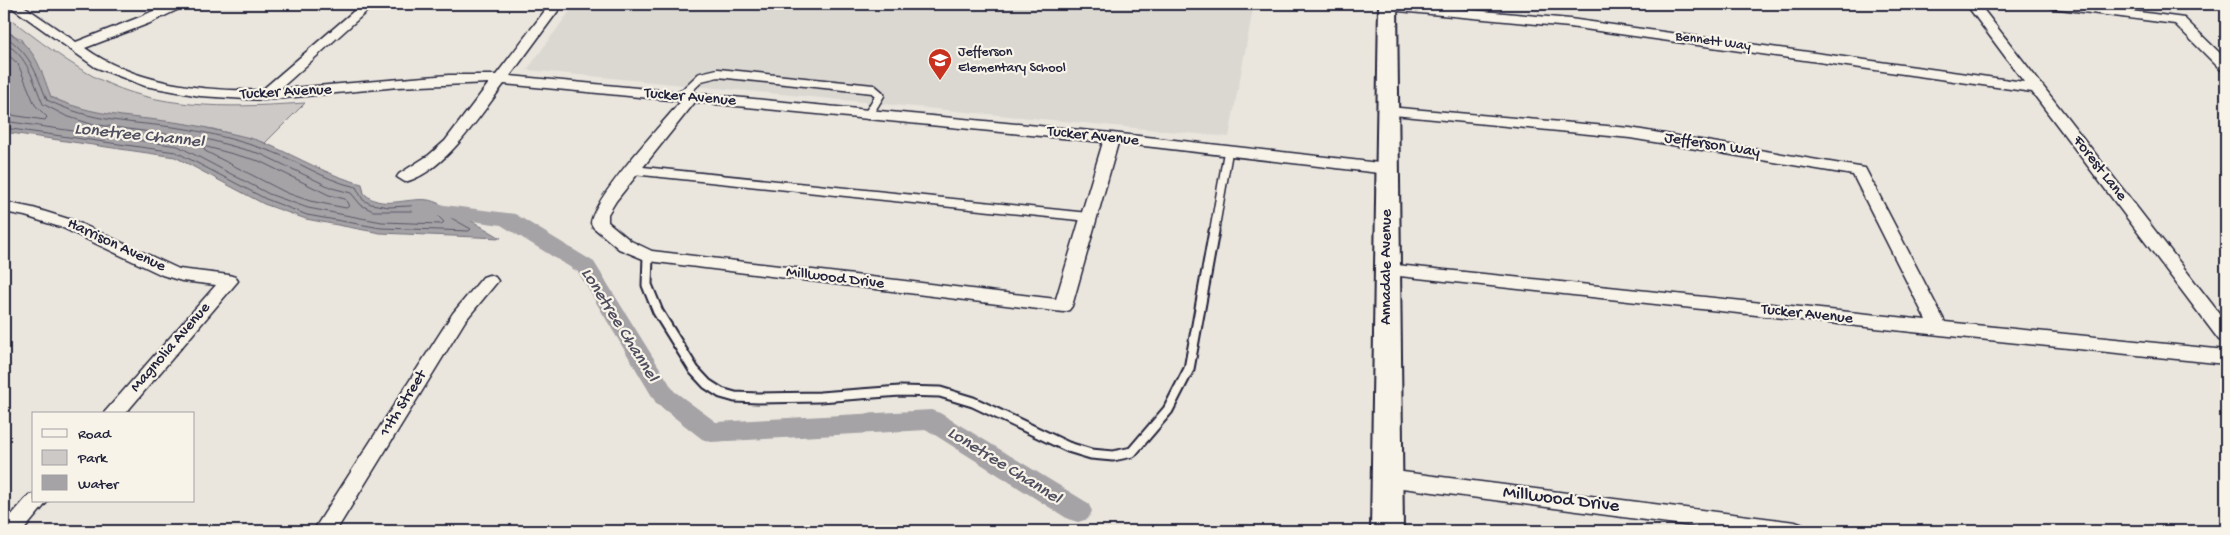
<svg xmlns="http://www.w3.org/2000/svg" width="2230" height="535" font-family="'Gochi Hand',sans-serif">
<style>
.built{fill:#dbd8d2}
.green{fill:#cdc9c6;stroke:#787680}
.water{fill:#a6a3a6;stroke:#716f7b}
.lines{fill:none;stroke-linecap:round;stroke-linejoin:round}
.shore{stroke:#575666;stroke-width:1}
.canal{fill:#a6a3a6;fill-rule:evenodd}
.lane-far1-casing{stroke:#22223b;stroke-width:11}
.lane-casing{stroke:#22223b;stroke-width:13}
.street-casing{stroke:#22223b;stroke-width:3}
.secondary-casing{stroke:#22223b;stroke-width:4}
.lane-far1{stroke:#f7f3e8;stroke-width:8}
.lane{stroke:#f7f3e8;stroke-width:9}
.street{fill:#f7f3e8;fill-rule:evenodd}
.secondary{fill:#f7f3e8;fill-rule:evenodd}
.labels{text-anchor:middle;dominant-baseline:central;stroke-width:4.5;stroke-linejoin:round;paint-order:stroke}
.far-street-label{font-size:14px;fill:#22223b;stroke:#f7f3e8}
.far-poi-label{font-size:14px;fill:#22223b;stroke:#f7f3e8;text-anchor:start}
.street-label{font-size:16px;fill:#22223b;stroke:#f7f3e8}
.water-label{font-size:18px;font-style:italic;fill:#504f60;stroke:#f7f3e8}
.near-street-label{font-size:19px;fill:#22223b;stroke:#f7f3e8}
</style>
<rect width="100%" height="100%" fill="#eae6de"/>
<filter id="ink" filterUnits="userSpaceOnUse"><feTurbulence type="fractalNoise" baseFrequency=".02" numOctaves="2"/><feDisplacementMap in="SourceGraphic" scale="10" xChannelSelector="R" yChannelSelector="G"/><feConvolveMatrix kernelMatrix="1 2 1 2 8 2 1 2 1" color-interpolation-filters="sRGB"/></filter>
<g filter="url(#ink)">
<path class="built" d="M575 4H1254L1229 137 527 70Z"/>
<path class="green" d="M4 14C37 39 71 67 109 84 169 111 242 107 305 103L265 143 213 129 93 113 71 106 51 97 21 39 4 30Z"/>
<path class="water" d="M4 30C36 47 39 65 51 97 103 122 161 115 215 130 232 134 251 137 267 144 300 158 327 175 362 184L364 193C380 211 407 197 428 200 440 201 487 230 501 238L380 233 306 219 264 204 175 157 4 132Z"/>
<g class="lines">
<g class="shore">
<path d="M4 36C30 52 36 73 47 100 94 123 130 121 180 128 207 132 236 140 261 148 295 158 320 179 356 187L363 200 371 204 389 207 428 205 471 229 469 231 381 228 307 215 266 199 176 152 4 128"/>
<path d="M4 43C28 55 33 81 43 104L66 116 91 124 210 140 261 154 332 188 351 193 361 205 373 211H425L436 214 444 222 441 224 382 222 308 208 269 194 178 146 4 121"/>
<path d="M4 51 18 64 35 105 47 117 45 120 4 114"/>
<path d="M207 147 259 161 329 195 345 199 349 206 346 208 310 201 287 193 205 151 204 148Z"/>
</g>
<path class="canal" d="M421 202 515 214 594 262 674 391 716 422 931 410 940 413 1088 503 1092 511 1088 519 1078 522 1068 519 927 430 711 442 702 439 656 403 578 272 501 225 414 213 410 208 414 203Z"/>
<g class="lane-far1-casing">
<g id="lane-far1">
<path d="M680 97 701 77 718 73 873 89 880 95 868 115"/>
<path d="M633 170 1088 217"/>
<path d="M1214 232 1228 152"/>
</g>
</g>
<g class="lane-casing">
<path id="lane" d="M648 256 647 285 658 312 694 370 707 384 721 393 735 397 758 398 820 397 900 391 940 392 973 402 1068 447 1091 454 1113 456 1132 452 1168 410 1189 369 1214 231"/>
</g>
<g class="street-casing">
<g id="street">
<path d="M7 4H21L76 42 140 17 168 4H184L183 7 150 23 85 48C133 83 204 92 262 90L362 4H375L280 89 449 75H496L550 4H563L510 76 1112 133 1388 164 1396 169 1388 174 1118 143 1072 306 1069 310 1063 312 648 261 619 249 593 227 591 223C594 197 661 125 681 101L504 84C480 115 445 172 405 182L397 177 399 174 429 155 445 141 489 83 398 87 264 100 200 96 145 86 95 67ZM695 102 1103 142 1056 299 652 251 631 241 608 222V214L616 201Z"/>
<path d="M1383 4H1406L1570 19 2024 82 1966 4H1979L2226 322V341L2219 340 2032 92 1570 27 1388 10 1383 9Z"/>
<path d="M2046 4H2079L2184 18 2226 59V71L2221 70 2175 24 2052 8Z"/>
<path d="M1388 107 1630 128 1865 168 1945 322 2226 350V364L1940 335 1381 274 1378 270 1381 266 1387 264 1926 320 1853 175 1630 138 1383 114 1381 111 1383 108Z"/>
<path d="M4 202 33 208 75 221 179 269 229 275 235 277 238 281 125 414H103L216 285 182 281 162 275 63 228 25 216 4 212Z"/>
<path d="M489 275 495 277 498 281 465 321 336 531H313L453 313 483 277Z"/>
<path d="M1387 470 1795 522 1803 525 1806 531H1729L1387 486 1380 484 1376 478 1380 472Z"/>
<path d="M34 494V501H48L23 531H4V518L8 519 29 495Z"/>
</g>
</g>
<g class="secondary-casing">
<path id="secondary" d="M1379 4H1397L1403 531H1371Z"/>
</g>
<use href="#lane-far1" class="lane-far1"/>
<use href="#lane" class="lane"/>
<use href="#street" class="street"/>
<use href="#secondary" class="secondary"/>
</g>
</g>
<defs>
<g id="school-pin" transform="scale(1.25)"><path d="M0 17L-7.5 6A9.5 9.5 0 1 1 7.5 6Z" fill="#c8321e" stroke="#f7f3e8"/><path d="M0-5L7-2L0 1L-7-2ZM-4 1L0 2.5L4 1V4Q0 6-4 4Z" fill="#fff"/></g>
</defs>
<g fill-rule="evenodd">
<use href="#school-pin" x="940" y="60"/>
</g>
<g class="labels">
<g class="far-street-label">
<text transform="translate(1713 42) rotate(8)">Bennett Way</text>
</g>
<g class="far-poi-label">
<text x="958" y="52">Jefferson<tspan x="958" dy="16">Elementary School</tspan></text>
</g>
<g class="street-label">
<text transform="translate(286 93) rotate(-3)">Tucker Avenue</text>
<text transform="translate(690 98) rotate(5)">Tucker Avenue</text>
<text transform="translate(1093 137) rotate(6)">Tucker Avenue</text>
<text transform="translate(1712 146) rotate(9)">Jefferson Way</text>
<text transform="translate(2099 169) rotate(52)">Forest Lane</text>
<text transform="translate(116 246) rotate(25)">Harrison Avenue</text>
<text transform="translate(1387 267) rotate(-90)">Annadale Avenue</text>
<text transform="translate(835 279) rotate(7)">Millwood Drive</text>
<text transform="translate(1807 315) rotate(6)">Tucker Avenue</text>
<text transform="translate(171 348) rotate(-49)">Magnolia Avenue</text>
<text transform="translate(404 404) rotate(-58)">11th Street</text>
</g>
<g class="water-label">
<text transform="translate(139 136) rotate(6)">Lonetree Channel</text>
<text transform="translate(619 325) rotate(58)">Lonetree Channel</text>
<text transform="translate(1004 466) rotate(32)">Lonetree Channel</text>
</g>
<g class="near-street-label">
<text transform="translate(1561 500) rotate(7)">Millwood Drive</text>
</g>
</g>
<rect width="2230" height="535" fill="none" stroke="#f7f3e8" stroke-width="20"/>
<rect x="10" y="10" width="2210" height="515" fill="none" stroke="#22223b" stroke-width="2" filter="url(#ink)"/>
<rect x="32" y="412" width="162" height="90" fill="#f7f3e8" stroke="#a29fa3"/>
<rect x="42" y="429" width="25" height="8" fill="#f7f3e8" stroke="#a29fa3"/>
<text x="78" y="438" font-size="15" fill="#22223b">Road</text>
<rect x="42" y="450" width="25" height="15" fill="#cdc9c6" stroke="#a29fa3"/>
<text x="78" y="462" font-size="15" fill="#22223b">Park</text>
<rect x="42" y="475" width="25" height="15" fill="#a6a3a6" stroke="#a29fa3"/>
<text x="78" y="488" font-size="15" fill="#22223b">Water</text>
</svg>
